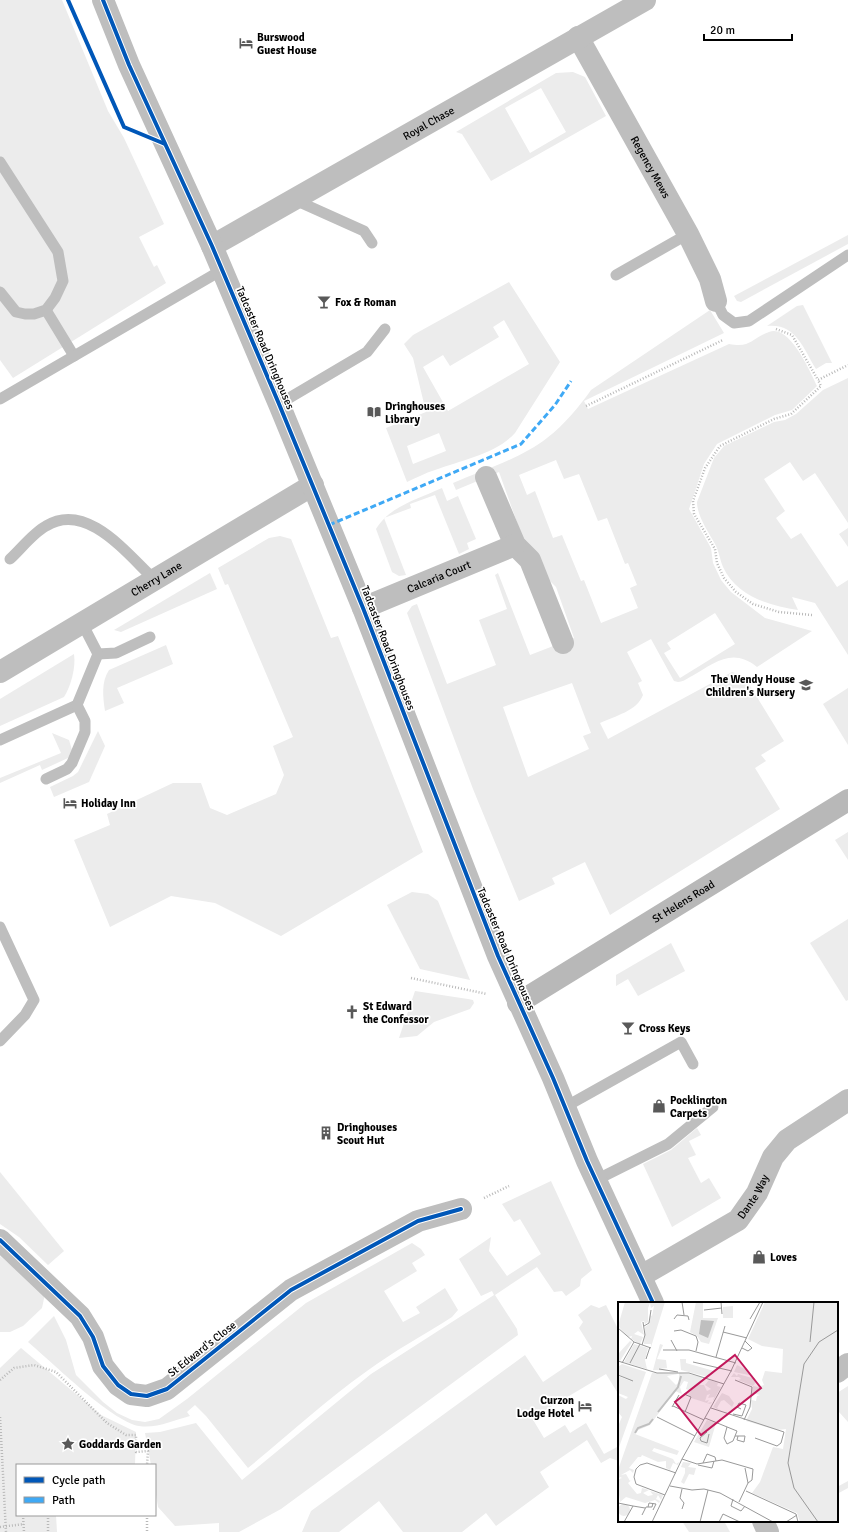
<svg xmlns="http://www.w3.org/2000/svg" width="848" height="1532" font-family="Signika,sans-serif">
<style>
.green{fill:#ececec;fill-rule:evenodd}
.lines{fill:none;stroke-linecap:round;stroke-linejoin:round}
.path{stroke:#b9b9b9;stroke-width:2.5;stroke-dasharray:1 2;stroke-linecap:butt}
.lane{stroke:#bebebe;stroke-width:11}
.street{stroke:#bebebe;stroke-width:22}
.secondary{stroke:#b8b8b8;stroke-width:22}
.primary{stroke:#bebebe;stroke-width:22}
.quiet{stroke:#3fa9f5;stroke-width:3;stroke-dasharray:6 3;stroke-linecap:butt}
.cycleway-casing{stroke:#fff;stroke-width:6}
.cycleway{stroke:#0057b8;stroke-width:4}
.labels{text-anchor:middle;dominant-baseline:central;stroke-width:3.5;stroke-linejoin:round;paint-order:stroke}
.poi-label{font-size:11px;font-weight:bold;fill:#000;stroke:#fff;text-anchor:start}
.street-label{font-size:11px;fill:#000;stroke:#fff}
.inset-river{fill:none;stroke:#bfbfbf;stroke-width:2}
.inset-road{fill:none;stroke:#999;stroke-width:1}
.view{fill:#c2185b;fill-opacity:0.15;stroke:#c2185b;stroke-width:2}
.inset-edge{fill:none;stroke:#000;stroke-width:2}
</style>
<rect width="100%" height="100%" fill="#fff"/>
<g class="green">
<path d="M0 0H62L108 111 124 138 164 224 139 237 154 267 157 265 166 283 13 378 0 360Z"/>
<path d="M573 72 585 77 606 116 491 181 462 134 456 132 556 73ZM541 88 566 132 530 153 505 108Z"/>
<path d="M848 235V244L741 302 737 301 734 296Z"/>
<path d="M509 282 560 362 515 433C496 454 461 460 435 470 425 473 416 478 407 482L386 428 426 412 413 358 404 344 413 335ZM504 320 529 364 448 411 423 367 443 355 450 366 499 337 493 327ZM439 433 446 451 413 464 407 446Z"/>
<path d="M803 305 832 363H826L816 369C803 348 796 323 767 326L797 306Z"/>
<path d="M710 310 724 333 584 401 588 409 729 344C752 348 750 339 769 332 790 324 810 372 817 386L792 410 775 415 717 444 704 464 689 509 711 548 713 563 721 580 731 592 765 618 812 631 757 667C732 647 715 663 692 676 688 678 683 682 678 682L674 681 651 639 627 652 642 681 638 683 643 695C637 711 615 716 600 723L608 739 732 672 744 676 784 741 761 755 766 761 755 768 780 809 610 915 585 862 552 878 555 884 519 901 473 789 407 613 412 606 417 604 447 684 496 665 479 620 507 609 495 575 498 573 530 655 574 638 556 587 549 580 523 539 499 472 456 490 453 483C483 470 522 458 547 438 564 425 579 407 591 390ZM556 460 564 479 579 474 598 521 607 518 625 564 628 563 637 585 630 588 638 608 601 623 584 580 581 581 562 535 553 538 535 491 527 495 519 475ZM715 613 735 644 680 678 664 653 671 649 667 643ZM572 683 591 733 583 736 589 749 528 777 503 707Z"/>
<path d="M848 378V523L815 473 803 481 790 462 764 479 785 511 776 518 791 539 801 533 837 587 848 580V655L815 603 792 597 798 610C769 605 737 597 723 567 720 560 719 551 715 544 708 531 697 516 697 502L714 458 724 446 774 422 785 420 796 414 823 390Z"/>
<path d="M442 488 447 501 458 496 476 539 467 543 469 549 459 554 435 495 410 504 411 508 384 518 406 575 399 576 392 572 376 529C390 506 418 499 442 488Z"/>
<path d="M848 528V547L839 534Z"/>
<path d="M280 536 291 539 331 638 338 636 423 852 281 936 215 903 171 896 110 927 74 840 110 825 107 814 173 783H201L210 808 227 815 276 794 284 775 273 746 293 737 228 584 225 585 218 568 269 538Z"/>
<path d="M210 573 217 589 121 632 114 630Z"/>
<path d="M166 645 173 664 117 688 124 703 105 711C103 697 101 682 109 670Z"/>
<path d="M74 654C76 667 71 686 64 697L0 726V699Z"/>
<path d="M848 688V745L823 704Z"/>
<path d="M98 731 105 746 89 782 54 797 50 787 73 776 78 772Z"/>
<path d="M52 733 69 740 72 750 68 758 42 770 40 765 0 783V778L61 753Z"/>
<path d="M848 832V860L835 840Z"/>
<path d="M412 892 428 894 438 901 470 980 420 969 387 905Z"/>
<path d="M848 919V1000L846 1001 810 943Z"/>
<path d="M671 943 685 971 638 996 628 979 616 986V975Z"/>
<path d="M415 991 468 999 473 1000 474 1003 470 1009 434 1022 417 1036 399 1038Z"/>
<path d="M697 1128 701 1135 689 1141 696 1155 688 1158 701 1183 709 1178 721 1198 672 1227 643 1164 671 1150Z"/>
<path d="M0 1172 64 1251 48 1265 19 1237 0 1224Z"/>
<path d="M551 1181 592 1270 581 1279 580 1286 566 1296 562 1291 554 1292 537 1267 495 1295 517 1329 518 1335 281 1509 239 1532H219V1523L175 1526 158 1507 155 1488V1465H151L145 1433 160 1432 196 1423 242 1480 371 1374 494 1295 492 1291 481 1296 459 1259 491 1237 489 1251 507 1276 541 1254 520 1219 514 1222 502 1204Z"/>
<path d="M412 1243 421 1249 425 1255 412 1263 417 1271 384 1291 403 1322 420 1313 416 1307 445 1288 458 1310 452 1317C424 1335 394 1351 367 1371 325 1401 287 1436 248 1468L206 1416 195 1405 187 1412 190 1416C175 1420 155 1429 139 1426 111 1421 52 1362 28 1342L54 1316 66 1340 76 1375 103 1402 117 1413 132 1420 145 1422 159 1419 187 1399 306 1303Z"/>
<path d="M0 1256 45 1294 42 1308 23 1326 10 1332H0Z"/>
<path d="M591 1305 599 1308 606 1305 619 1331V1395L606 1374 532 1418 544 1438 565 1425 570 1433 586 1423 604 1454 619 1446V1461L610 1458 601 1463 587 1440 540 1472 549 1487 496 1526 486 1513 462 1532H403L379 1501 339 1532H302L311 1511 525 1355 543 1382 592 1349 579 1328 583 1322 578 1315Z"/>
<path d="M21 1348 101 1415 136 1432 135 1465H17V1515H56L57 1532H0V1368Z"/>
<path d="M848 1386V1422L839 1412 837 1413V1393Z"/>
<path d="M848 1481V1488L837 1494V1487Z"/>
<path d="M682 1521H724L730 1532H689Z"/>
</g>
<g class="lines">
<g class="path">
<path d="M776 329 792 335 818 380"/>
<path d="M586 406 723 340"/>
<path d="M812 615 779 612 753 604 736 592 724 578 717 563 715 549 694 514 693 501 705 468 720 446 774 419 791 414 821 386 818 380 848 365"/>
<path d="M411 978 487 994"/>
<path d="M484 1198 509 1186"/>
<path d="M0 1380 14 1368 34 1365 56 1372 107 1423 126 1435H136V1452L148 1451 147 1465"/>
<path d="M0 1417 6 1532"/>
<path d="M23 1515 24 1532"/>
<path d="M48 1515V1532"/>
<path d="M147 1515V1532"/>
<path d="M0 1527 24 1524"/>
</g>
<g class="lane">
<path d="M0 162 58 252 63 281 55 298 46 310 34 314H25L16 312 0 292"/>
<path d="M295 200 364 231 372 243"/>
<path d="M616 275 688 234"/>
<path d="M716 301 723 315 734 323 749 321 848 255"/>
<path d="M46 310 74 356"/>
<path d="M0 399 222 270"/>
<path d="M279 404 367 352 385 329"/>
<path d="M10 559C21 549 33 533 46 526 87 501 127 554 155 580"/>
<path d="M98 654 116 653 150 637"/>
<path d="M0 740 77 705 98 654 82 623"/>
<path d="M46 779 67 769 72 763 85 732V721L77 705"/>
<path d="M0 927 34 1000 25 1015 0 1041"/>
<path d="M565 1107 681 1042 693 1064"/>
<path d="M596 1180 668 1144 713 1107"/>
</g>
<g class="street">
<path id="s1" d="M578 37 688 234 710 279 716 301"/>
<path id="s2" d="M212 246 645 0"/>
<path d="M486 477 515 545 530 560 563 643"/>
<path id="s3" d="M363 608 515 545"/>
<path id="s4" d="M0 672 313 485"/>
<path d="M0 1240 80 1316 93 1337 103 1366 118 1385 131 1394 147 1396 167 1389 291 1290 418 1221 461 1209"/>
<path id="s5" d="M641 1276 738 1220 757 1193 773 1157 787 1140 848 1100"/>
<path d="M837 1372 848 1364"/>
</g>
<path class="secondary" id="s6" d="M518 1003 848 800"/>
<g class="primary">
<path d="M103 0 129 65 212 246 279 404 363 608 498 956 553 1078 587 1161 653 1303"/>
<path d="M763 1521 768 1532"/>
</g>
<path class="quiet" d="M329 525 521 444 555 405 571 381"/>
<g class="cycleway-casing">
<g id="cycleway">
<path d="M68 0 124 127 165 144"/>
<path d="M103 0 129 65 212 246 279 404 363 608 498 956 553 1078 587 1161 653 1303"/>
<path d="M0 1240 80 1316 93 1337 103 1366 118 1385 131 1394 147 1396 167 1389 291 1290 418 1221 461 1209"/>
</g>
</g>
<use href="#cycleway" class="cycleway"/>
</g>
<defs>
<g id="hotel-bare" transform="scale(1.08)"><path d="M-6-4.5h1.5V1H6V5H4.5V3h-9V5H-6ZM-4 0a1.8 1.8 0 1 1 3.6 0ZM.5 0V-2.5h3Q6-2.5 6 0Z" fill="#595959" stroke="#fff" stroke-width="2.5" paint-order="stroke"/></g>
<g id="bar-bare" transform="scale(1.08)"><path d="M-6-5H6L.8 .8V4.5H3.5V6h-7V4.5H-.8V.8Z" fill="#595959" stroke="#fff" stroke-width="2.5" paint-order="stroke"/></g>
<g id="library-bare" transform="scale(1.08)"><path d="M-6-4Q-3-5.5-.7-3.5V5Q-3 3-6 4ZM6-4Q3-5.5 .7-3.5V5Q3 3 6 4Z" fill="#595959" stroke="#fff" stroke-width="2.5" paint-order="stroke"/></g>
<g id="school-bare" transform="scale(1.08)"><path d="M0-5L7-2L0 1L-7-2ZM-4 1L0 2.5L4 1V4Q0 6-4 4Z" fill="#595959" stroke="#fff" stroke-width="2.5" paint-order="stroke"/></g>
<g id="church-bare" transform="scale(1.08)"><path d="M-1.2-6h2.4v3.5h3.3v2.4h-3.3V6h-2.4V-.1h-3.3v-2.4h3.3Z" fill="#595959" stroke="#fff" stroke-width="2.5" paint-order="stroke"/></g>
<g id="shop-bare" transform="scale(1.08)"><path d="M-5-2.5h2.3a2.7 3.5 0 0 1 5.4 0H5L5.5 6h-11ZM-1.5-2.5h3a1.5 2.3 0 0 0-3 0Z" fill="#595959" stroke="#fff" stroke-width="2.5" paint-order="stroke"/></g>
<g id="building-bare" transform="scale(1.08)"><path d="M-4-6H4V6H1V3H-1V6H-4ZM-2.5-4.3h1.7v1.8h-1.7ZM.8-4.3h1.7v1.8H.8ZM-2.5-1h1.7V.8h-1.7ZM.8-1h1.7V.8H.8Z" fill="#595959" stroke="#fff" stroke-width="2.5" paint-order="stroke"/></g>
<g id="sight-bare" transform="scale(1.08)"><path d="M0-6L1.8-2.2L6-1.7L2.9 1.2L3.7 5.4L0 3.3L-3.7 5.4L-2.9 1.2L-6-1.7L-1.8-2.2Z" fill="#595959" stroke="#fff" stroke-width="2.5" paint-order="stroke"/></g>
</defs>
<g fill-rule="evenodd">
<use href="#hotel-bare" x="246" y="43"/>
<use href="#bar-bare" x="324" y="302"/>
<use href="#library-bare" x="374" y="412"/>
<use href="#school-bare" x="806" y="685"/>
<use href="#hotel-bare" x="70" y="803"/>
<use href="#church-bare" x="352" y="1012"/>
<use href="#bar-bare" x="628" y="1028"/>
<use href="#shop-bare" x="659" y="1106"/>
<use href="#building-bare" x="326" y="1133"/>
<use href="#shop-bare" x="759" y="1257"/>
<use href="#hotel-bare" x="585" y="1406"/>
<use href="#sight-bare" x="68" y="1444"/>
</g>
<g class="labels">
<g class="poi-label">
<text x="257" y="37">Burswood<tspan x="257" dy="13">Guest House</tspan></text>
<text x="335" y="302">Fox &amp; Roman</text>
<text x="385" y="406">Dringhouses<tspan x="385" dy="13">Library</tspan></text>
<text x="795" y="679" text-anchor="end">The Wendy House<tspan x="795" dy="13">Children's Nursery</tspan></text>
<text x="81" y="803">Holiday Inn</text>
<text x="363" y="1006">St Edward<tspan x="363" dy="13">the Confessor</tspan></text>
<text x="639" y="1028">Cross Keys</text>
<text x="670" y="1100">Pocklington<tspan x="670" dy="13">Carpets</tspan></text>
<text x="337" y="1127">Dringhouses<tspan x="337" dy="13">Scout Hut</tspan></text>
<text x="770" y="1257">Loves</text>
<text x="574" y="1400" text-anchor="end">Curzon<tspan x="574" dy="13">Lodge Hotel</tspan></text>
<text x="79" y="1444">Goddards Garden</text>
</g>
<g class="street-label">
<text stroke="none"><textPath href="#s2" startOffset="249">Royal Chase</textPath></text>
<text stroke="none"><textPath href="#s1" startOffset="149">Regency Mews</textPath></text>
<text transform="translate(265 348) rotate(67)">Tadcaster Road Dringhouses</text>
<text stroke="none"><textPath href="#s3" startOffset="82">Calcaria Court</textPath></text>
<text stroke="none"><textPath href="#s4" startOffset="182">Cherry Lane</textPath></text>
<text transform="translate(388 648) rotate(69)">Tadcaster Road Dringhouses</text>
<text stroke="none"><textPath href="#s6" startOffset="194">St Helens Road</textPath></text>
<text transform="translate(506 949) rotate(67)">Tadcaster Road Dringhouses</text>
<text stroke="none"><textPath href="#s5" startOffset="140">Dante Way</textPath></text>
<text transform="translate(202 1349) rotate(-38)">St Edward's Close</text>
</g>
</g>
<g transform="translate(618 1302)">
<rect width="220" height="220" fill="#fff"/>
<path d="M7 0H47L33 45V42H26L27 25 31 22 32 13 34 14 36 4 33 6 32 1 30 6V20L27 22 26 19 23 20 26 33 20 29 16 32 25 35 22 42 13 37 14 34 10 35 0 24ZM78 0H85V16H100L91 42 83 40 79 34 72 30ZM147 0H220V220H182L179 211 134 191 142 180 155 145 165 147 168 127 159 128 128 119 134 107 133 98 138 99 139 94 142 93 133 91 135 84 120 78 123 77 121 75H113L116 71 119 74 120 72 134 76 138 80 135 84 140 85 146 83 144 78 147 69 164 71 165 47 144 44 130 37ZM115 4V16H105V5ZM12 39 14 40 2 59 0 58V52ZM16 42 30 46 27 58 29 67 6 60ZM42 42 45 43 39 57 48 58 49 66 39 67 59 69 35 68ZM62 57H68V61L96 69 95 72 92 71 90 75 63 68ZM4 62 28 70 0 148V124L4 115 0 110V93L8 97 10 95 0 91V74L15 80 0 72V65ZM119 63 131 69V72L136 74 116 70ZM34 71 60 72 49 74 58 83 61 80V71L71 72 84 75 82 83H86L89 89 93 87 87 83 91 78 100 81 99 84 103 85 95 99 96 95 90 96 92 92 89 93 87 99 91 98 89 101 94 100 92 102 73 96 70 92 73 89 68 87 70 80 66 79 62 85 64 92 57 89 32 123 18 129 17 132 61 149 59 153 36 146 34 149 55 157 58 162 61 160 60 163 55 161 52 168 48 166V159L40 160 24 153 23 155H20L11 166 16 168 15 171 12 168 3 173 8 172 12 179 15 177 10 181 19 192 23 191 24 186 31 188 25 191 30 194 35 193 32 189 45 193 43 198 40 193 38 197 42 199 41 201 37 198 27 201 8 195 2 200 0 184 1 177 4 176 2 175 0 178V168ZM104 91 111 94 116 101 114 105 106 98 103 99 99 106 104 109 95 105ZM89 118 98 121 91 145 76 140ZM65 160 73 161 70 165 78 166 76 173 71 172 66 182 63 180 67 171V166L63 165ZM0 208a6 6 0 1 1 12 0a6 6 0 1 1-12 0Z" fill="#ececec"/>
<path d="M83 18 96 19 90 36 81 32Z" fill="#bfbfbf"/>
<path class="inset-river" d="M40 110 60 85 63 74M17 131 20 126 31 122 35 117"/>
<path class="inset-road" d="M64 0 66 13M103 0 104 12M86 8 104 6M56 17 59 13 70 14 71 18M132 17 142 0M26 24 31 21 33 8M0 26 16 40 33 46M56 29 63 28 78 34 80 40 78 49M105 30 129 36M53 38 59 49M192 40 196 0M24 43 27 33 25 20M124 46 130 49 134 46 127 39M45 48H71L118 61M98 55 107 24M28 57 32 45M0 59 39 71H71L106 82M75 60 114 69M4 61 16 40M12 61 22 42M41 67 60 70M0 73 15 79M117 78 134 85 132 105 126 118M66 92 73 95 67 110M55 104 86 118M54 105 61 93M93 106 166 130 163 141 159 144 137 136M115 112 124 114 128 103 121 101 119 105 123 107M39 115 77 134M87 116 119 129 115 139 109 142 106 136 109 125M89 130 82 136 83 139 89 141 91 132M117 134H127L126 140 119 138 120 134M64 157 79 162 104 158 135 167 134 178 130 181M85 161 89 152 97 155 98 159M80 163 94 166 96 159M52 184 74 188 86 187 102 191 155 220M128 189 178 212 180 220M47 193 18 182 16 175 18 167 22 163 29 161 58 171M115 197 113 204 123 209 127 204M121 200 130 181 127 166M0 201 15 204 6 220M15 204 27 206M30 205 31 201 38 202 35 208M64 207 66 201 62 196 64 187M24 213 28 205H34L35 201M34 220 64 157 113 69 145 0M82 220 90 188M101 220 105 212 122 220M168 220 179 213M200 220 176 186 170 161 186 62 201 40 220 28"/>
<path class="view" d="M117 53 143 86 83 133 57 100Z"/>
<rect width="220" height="220" class="inset-edge"/>
</g>
<rect x="16" y="1464" width="140" height="52" fill="#ffffff" stroke="#999999"/>
<rect x="24" y="1477" width="20" height="6" fill="#0057b8" stroke="#999999"/>
<text x="52" y="1484" font-size="12" fill="#000000">Cycle path</text>
<rect x="24" y="1497" width="20" height="6" fill="#3fa9f5" stroke="#999999"/>
<text x="52" y="1504" font-size="12" fill="#000000">Path</text>
<path d="M704 34v6h88v-6" fill="none" stroke="#000000" stroke-width="2"/>
<text x="710" y="34" font-size="12" fill="#000000" stroke="#ffffff" stroke-width="3" paint-order="stroke">20 m</text>
</svg>
